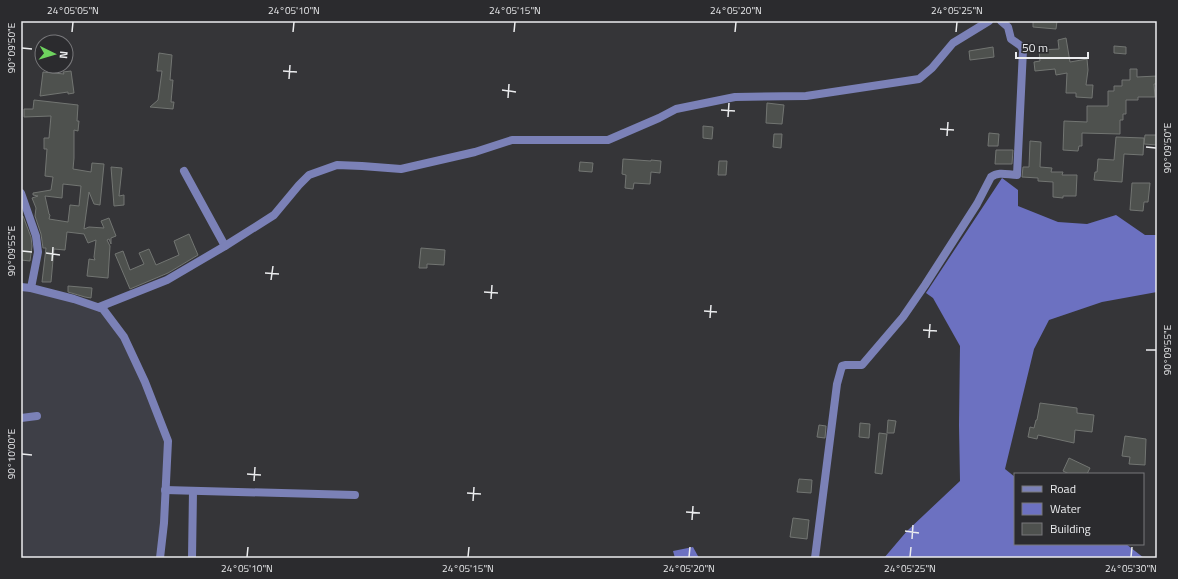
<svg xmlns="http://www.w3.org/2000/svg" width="1178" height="579" font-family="'Titillium Web',sans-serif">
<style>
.built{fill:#3e3f47}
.water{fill:#6c71c1}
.building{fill:#4e514e;stroke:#727572;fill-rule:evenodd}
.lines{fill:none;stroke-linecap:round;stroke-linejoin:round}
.minor{stroke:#7b81b7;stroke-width:8}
.ticks{fill:none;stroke:#ebecee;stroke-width:1.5}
.neatline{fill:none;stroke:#ebecee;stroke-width:1.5}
.ticks-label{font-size:10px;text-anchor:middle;fill:#ebecee}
</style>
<rect width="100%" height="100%" fill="#353538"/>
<path class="built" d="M21 287 103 310 124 337 166 441 158 558H21Z"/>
<g class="water">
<path d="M1002 178 1018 190V206L1058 222 1087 224 1116 215 1145 235H1157V292L1102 302 1049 320 1034 349 1005 469 1015 477V544H1126L1144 558H884L907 531 960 481 959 425 960 346 933 298 926 293Z"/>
<path d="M693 547 699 558H675L673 551Z"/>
</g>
<g class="building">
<path d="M1033 21H1057L1056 29 1033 27Z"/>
<path d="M1066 38 1070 62 1087 59 1088 70 1086 85H1093L1092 98 1076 97V93H1066L1067 73 1056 75 1055 69 1035 71 1034 62 1040 61 1039 50 1059 49 1058 40Z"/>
<path d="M1114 46 1126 47V54L1114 53Z"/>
<path d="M993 47 994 57 970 60 969 51Z"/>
<path d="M159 53 172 55 170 80H173L171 102H174L173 109 150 107 158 100 162 71H157Z"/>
<path d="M1130 69H1137V77L1157 76V84H1154L1155 97H1138V100H1126V114H1123V120H1120V134L1082 133V146H1079L1078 151 1063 150 1064 121 1087 122V106H1108V91H1114V86H1122V80H1130Z"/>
<path d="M71 71 74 93 68 94V92L40 96 43 72 64 74 63 72Z"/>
<path d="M34 100 78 105 77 121H79L78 131 74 130V158L73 169 91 172 92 163 104 164 100 205 94 204 89 192 84 229 89 227 104 228 101 221 109 218 116 236 111 238V244L109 239 107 240 110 246 108 278 87 276 89 259 95 260 94 257 96 240 88 243 84 234 67 232 65 250 54 249 51 282H42L46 248H43L41 234 35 216 36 208 32 198 38 196 33 195V193L51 190 53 177 45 176 47 149H44V138H49L51 116 24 117V109H33ZM63 184 81 186 79 206 70 205 68 222 49 219 50 215 49 214 45 196 62 198Z"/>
<path d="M767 103 784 105 782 124 766 123Z"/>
<path d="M703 126 713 127 712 139 703 138Z"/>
<path d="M989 133 999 134 998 146H988Z"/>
<path d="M774 134H782L781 148 773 147Z"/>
<path d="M1145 135H1157V145L1144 144Z"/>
<path d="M1116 137 1144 138 1143 155 1124 154 1122 182 1094 180 1095 172H1097L1098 159 1114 160Z"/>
<path d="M1030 141 1041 142 1040 167 1052 168 1051 172H1063L1062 175H1077L1076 196H1063V198L1053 197V182L1038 181V178L1022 177 1023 167H1029Z"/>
<path d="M996 150H1013L1012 164H995Z"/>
<path d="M623 159 651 161V160L661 161 660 173 651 172 650 184 634 183 633 189 625 188 626 175 622 174Z"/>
<path d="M719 161H727L726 175H718Z"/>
<path d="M580 162 593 163 592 172 579 171Z"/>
<path d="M111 167 122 168 119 196 124 195V205L114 206Z"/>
<path d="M1132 183H1150L1148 202H1144L1143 211 1130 210Z"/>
<path d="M21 216H23L31 237 32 246 30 261 21 260Z"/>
<path d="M189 234 198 255 168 273 130 289 115 254 123 251 130 270 144 264 139 253 149 249 156 265 179 255 174 241Z"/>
<path d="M421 248 445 250 444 265 427 264V268H419Z"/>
<path d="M68 286 92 288 91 298 85 297 68 292Z"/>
<path d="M1040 403 1077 408V413L1094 415 1092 432 1075 430 1074 443 1038 435 1037 439 1028 437 1030 427 1034 428 1036 420H1037Z"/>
<path d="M888 420 896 421 894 433H887Z"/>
<path d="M860 423 870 424 869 438 859 437Z"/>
<path d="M819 425 826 426 825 438 817 437Z"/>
<path d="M879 433 887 434 882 474 875 473Z"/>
<path d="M1125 436 1146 439 1145 465 1129 464 1130 457 1122 456Z"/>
<path d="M1069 458 1090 468 1087 474H1069L1063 471Z"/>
<path d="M799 479 812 480 811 493 797 492Z"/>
<path d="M793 518 809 520 807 539 790 537Z"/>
</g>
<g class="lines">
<g class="minor">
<path d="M184 171 225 246"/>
<path d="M21 193 36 236 38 252 31 288"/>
<path d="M21 287 31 288 74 299 103 309 124 337 145 382 168 441 164 523 160 558"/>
<path d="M99 307 167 280 225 246 274 215 299 185 309 175 337 165 362 166 401 169 475 152 512 140H608L659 118 676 109 735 97 806 96 919 79 932 68 953 43 989 21"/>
<path d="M21 418 37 416"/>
<path d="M165 490 355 495"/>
<path d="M192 558 193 491"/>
<path d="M815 558 837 384 842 366 846 365H862L903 317 925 285 977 204 991 177C999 171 1008 175 1017 175L1023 50 1021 46 1011 39 1008 27 1001 21"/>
</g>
</g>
<path class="ticks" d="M72 32 73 22M293 32 294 22M514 32 515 22M735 32 736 22M956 32 957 22M22 48 32 49M283 71 297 72M289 79 290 65M502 90 516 92M508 98 509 84M721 110 735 111M728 117 729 103M940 129 954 130M947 136 948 122M1146 147 1156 148M22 251 32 252M46 253 60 255M52 261 53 247M265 273 279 274M271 280 273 266M484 292 498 293M491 299 492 285M704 311 717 312M710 318 711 305M923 330 937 331M929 338 930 324M1146 350H1156M22 454 32 455M247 474 261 475M254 481 255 467M467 493 481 494M473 501 474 487M686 512 700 513M692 520 693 506M905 531 919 533M912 539 913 525M247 557 248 547M468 557 469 547M689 557 690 547M910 557 911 547M1131 557 1132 547"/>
<rect width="1178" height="579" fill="none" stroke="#2b2b2e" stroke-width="44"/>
<rect x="1014" y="473" width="130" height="72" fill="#2b2b2e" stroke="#78787b"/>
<rect x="1022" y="486" width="20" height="6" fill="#7b81b7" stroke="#78787b"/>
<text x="1050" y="493" font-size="12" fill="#ebecee">Road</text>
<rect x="1022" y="503" width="20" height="12" fill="#6c71c1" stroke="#78787b"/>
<text x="1050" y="513" font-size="12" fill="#ebecee">Water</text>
<rect x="1022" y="523" width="20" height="12" fill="#4e514e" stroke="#78787b"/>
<text x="1050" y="533" font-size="12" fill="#ebecee">Building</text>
<g transform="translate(54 54) rotate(95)"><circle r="19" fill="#2b2b2e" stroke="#78787b"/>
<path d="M0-3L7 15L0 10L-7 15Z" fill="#6fd35f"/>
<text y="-6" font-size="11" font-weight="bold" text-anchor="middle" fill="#ebecee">N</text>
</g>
<path d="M1016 52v6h72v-6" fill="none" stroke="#ebecee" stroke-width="2"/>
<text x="1022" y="52" font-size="12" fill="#ebecee" stroke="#2b2b2e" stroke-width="3" paint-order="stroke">50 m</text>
<rect x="22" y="22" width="1134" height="535" class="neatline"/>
<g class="ticks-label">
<text x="73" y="14">24°05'05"N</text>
<text x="294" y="14">24°05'10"N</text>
<text x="515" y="14">24°05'15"N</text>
<text x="736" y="14">24°05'20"N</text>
<text x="957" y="14">24°05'25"N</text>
<text transform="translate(11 48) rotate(-90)" y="4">90°09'50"E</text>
<text transform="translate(1167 148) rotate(-90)" y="4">90°09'50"E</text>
<text transform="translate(11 251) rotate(-90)" y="4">90°09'55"E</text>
<text transform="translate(1167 350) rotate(-90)" y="4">90°09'55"E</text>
<text transform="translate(11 454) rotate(-90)" y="4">90°10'00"E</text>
<text x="247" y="572">24°05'10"N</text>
<text x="468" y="572">24°05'15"N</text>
<text x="689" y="572">24°05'20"N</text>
<text x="910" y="572">24°05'25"N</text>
<text x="1131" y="572">24°05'30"N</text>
</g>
</svg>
